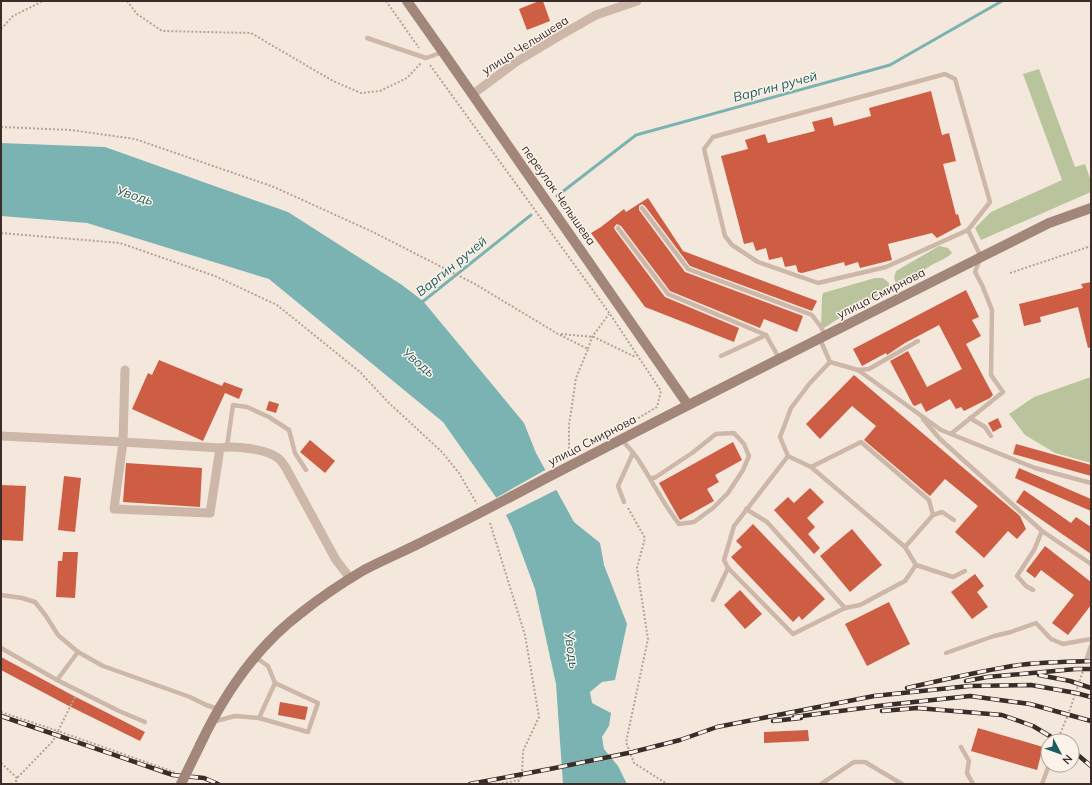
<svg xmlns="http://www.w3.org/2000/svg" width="1092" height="785" font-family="Mulish,sans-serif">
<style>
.green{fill:#b9c49c}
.water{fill:#7ab3b2}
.pier{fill:#f4e8dd}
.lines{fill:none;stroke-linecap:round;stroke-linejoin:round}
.stream{stroke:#7ab3b2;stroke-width:3}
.building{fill:#cd5d43}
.path{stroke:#b9a192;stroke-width:2;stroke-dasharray:2 2;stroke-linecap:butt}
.lane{stroke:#cdb7a8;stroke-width:4.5}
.street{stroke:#cdb7a8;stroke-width:9}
.secondary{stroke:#a18679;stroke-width:10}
.rail-casing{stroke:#3a2d29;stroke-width:4.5}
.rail{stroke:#fbf2ea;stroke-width:3;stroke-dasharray:9;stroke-linecap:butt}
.secondary-bridge{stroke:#a18679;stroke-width:10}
.labels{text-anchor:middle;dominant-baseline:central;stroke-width:3;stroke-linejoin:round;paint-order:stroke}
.street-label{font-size:12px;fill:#3a2d29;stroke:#fbf2ea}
.water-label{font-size:13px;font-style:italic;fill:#1b5d5e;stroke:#fbf2ea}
</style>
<rect width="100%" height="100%" fill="#f4e8dd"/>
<g class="green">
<path d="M1039 69 1075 167 1085 164 1091 181V192L981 240 975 228 991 212 1062 180 1023 74Z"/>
<path d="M939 246 948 248 952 253C946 259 937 262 930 266 920 272 909 285 896 283L894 278 896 271Z"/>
<path d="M875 278H883L889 283V288L888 290 855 308 824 328 821 326 822 297 823 293Z"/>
<path d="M1091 377V463L1055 453 1025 435 1009 414 1034 397Z"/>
</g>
<path class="water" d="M1 143 105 147 288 212 402 285 423 301 524 423 536 453 574 522 600 543 604 565 627 624 615 680 602 682 590 692 592 703 611 713 609 726 602 737 604 749 618 766 627 784H563L556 684 535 589 512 527 500 503 443 422 269 279 87 223 1 216Z"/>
<path class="pier" d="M547 469 558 489 504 516 494 499Z"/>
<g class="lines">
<g class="stream">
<path d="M557 196 636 135 890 65 1002 1"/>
<path d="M421 303 531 215"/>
</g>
</g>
<g class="building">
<path d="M539 1H543L550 21 527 30 519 9Z"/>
<path d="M931 91 942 135 949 133 956 161 943 164 956 215 958 214 961 225 937 238 932 233 888 244 892 260 860 268 858 262 845 266 844 262 802 273 798 272 796 265 785 267 782 257 769 260 766 248 756 251 753 242 744 244 721 156 748 149 745 140 765 134 768 143 815 131 812 122 832 117 834 126 871 116 869 108Z"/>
<path d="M648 198 683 251 817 301 812 311 690 266 645 206 642 204 639 206V210L685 272 803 316 797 332 764 319 760 328 670 291 621 226 617 224 614 227 615 230 665 297 739 328 734 342 645 307 591 233 601 227 624 209 626 212Z"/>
<path d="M1091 282V347L1088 348 1078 307 1040 317 1041 322 1024 326 1019 304 1083 288 1081 284Z"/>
<path d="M966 290 979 317 972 320 981 336 966 344 993 395 990 398 964 411 961 407 956 409 950 399 926 412 921 403 915 406 913 405 890 361 908 351 927 387 962 369 939 325 905 343 887 355 886 353 862 366 853 349Z"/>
<path d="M159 360 222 386 224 382 243 389 239 399 225 393 203 441 132 409 148 373 152 375Z"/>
<path d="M854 375 1020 516 1026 529 1017 539 1008 531 984 558 955 532 978 506 945 479 930 496 864 440 876 426 852 406 820 439 806 424Z"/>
<path d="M269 401 279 404 276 413 266 410Z"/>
<path d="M998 418 1002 427 993 432 988 423Z"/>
<path d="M310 440 335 461 325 473 300 452Z"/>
<path d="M733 442 742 460 715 475 719 482 707 489 714 501 680 520 659 483Z"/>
<path d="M1016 444 1091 465V476L1013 454Z"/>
<path d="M126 463 202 468 200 507 123 502Z"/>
<path d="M1019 468 1091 499V511L1015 478Z"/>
<path d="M64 476 81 478 75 532 58 530Z"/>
<path d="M1 485 26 486 23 541 1 540Z"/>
<path d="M810 488 824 502 807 518 815 527 808 534 820 548 814 554 774 510 788 497 794 503Z"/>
<path d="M1024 490 1071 523 1076 517 1091 527V554L1016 502Z"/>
<path d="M753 524 825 599 802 620 799 616 793 622 731 557 742 547 736 541Z"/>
<path d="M852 529 882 565 850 592 820 556Z"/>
<path d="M1045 546 1091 582V605L1068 635 1052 623 1074 595 1041 570 1035 578 1026 571Z"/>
<path d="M63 552H78L75 598 56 597 58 561H62Z"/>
<path d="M975 574 984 586 977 592 988 607 972 619 951 592Z"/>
<path d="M740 590 762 614 745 629 724 605Z"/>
<path d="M889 602 910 644 867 666 845 624Z"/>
<path d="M1 657 72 695 145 732 140 741 67 705 1 670Z"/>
<path d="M280 702 308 707 305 720 278 715Z"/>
<path d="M978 728 1043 747 1037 770 971 751Z"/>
<path d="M808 730 809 741 764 743V732Z"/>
</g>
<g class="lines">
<g class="path">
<path d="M127 1 137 14 162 31 251 33 333 81 361 93 380 91 407 78 421 63"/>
<path d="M386 1 419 48"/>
<path d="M1 29 13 16 43 1"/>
<path d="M430 65 610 314 661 391 657 407 635 420"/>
<path d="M1 127 71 130 135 139 274 187 373 232 475 284 558 334 588 349 576 378 569 425V456"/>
<path d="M1 233 120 243 215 276 277 305 360 372 388 402 442 452 459 473 477 504"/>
<path d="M1010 273 1091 246"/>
<path d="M561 334 594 337 633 356 637 355"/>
<path d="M588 349 592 337 609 314"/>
<path d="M628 508 645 538 637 568 648 639 626 742 634 763 667 784"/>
<path d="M490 523 525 635 539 717 523 751 522 775 517 784"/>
<path d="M75 697 58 731 174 772V773"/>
<path d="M1 712 58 731 53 741 17 778"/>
<path d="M1057 741 1068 715 1084 668"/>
<path d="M1 763 17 778 15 784"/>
<path d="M498 784 519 780"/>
</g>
<g class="lane">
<path d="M367 38 426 58 443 52"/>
<path d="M945 74 955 79 990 202 968 230 886 267 818 283 758 262 732 245 725 236 704 149 713 137Z"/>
<path d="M642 208 688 269 812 315 821 327 825 335"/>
<path d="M618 228 668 294 766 335 779 358"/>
<path d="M820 339 830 362 858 370 941 430 1035 468 1091 483"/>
<path d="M721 356 766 335"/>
<path d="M858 370 869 369 918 341"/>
<path d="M970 418 985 427 991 436"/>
<path d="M923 419 940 439 1042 531 1091 564"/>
<path d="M952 433 1003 392 991 375 992 310 982 285 975 272 981 257 968 230"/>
<path d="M622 440C628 447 636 455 641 464 654 484 664 505 679 524L694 522 713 508 728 493 743 470 749 456 744 444 734 433 716 434 692 453 656 477 650 479"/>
<path d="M227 446 233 405 247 407 269 417 289 430 295 453 306 470"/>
<path d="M788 456 734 526 724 560 728 568 793 634 845 608"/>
<path d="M811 467 861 442 929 500 933 515"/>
<path d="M624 502 618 486 633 453"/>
<path d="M746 509 767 522 845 608 860 605 905 581 916 565 905 547 811 467 788 456 780 437 791 408 810 383 830 362"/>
<path d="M905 547 933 515 942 512 954 520"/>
<path d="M916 565 953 577 965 571"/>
<path d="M1033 590 1026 586 1017 576 1034 550 1042 531"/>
<path d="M1 595 22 598 35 602 46 616 58 635 78 652 103 666 190 697 206 705 218 709"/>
<path d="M713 600 728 568"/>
<path d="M1 648 57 680 78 652"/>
<path d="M946 653 994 636 1011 632 1036 623 1051 639 1063 644 1091 639"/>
<path d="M1086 661 1091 646"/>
<path d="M57 680 119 711 145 722"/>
<path d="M259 718 308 732 318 703 275 683"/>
<path d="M212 722 235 716 259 718 275 683 268 666 255 657"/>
<path d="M961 747 969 761 967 773 973 784"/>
<path d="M821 784 854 762H865L902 784"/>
<path d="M1042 784 1049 765"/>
</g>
<g class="street">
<path d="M473 94 516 62 561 35 596 15 637 1"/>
<path d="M125 370 123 442 220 448"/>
<path d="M1 436 123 442 114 509 210 513 220 448C234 445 266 449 278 458 281 460 284 465 286 468L336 560 350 578"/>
</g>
<g class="secondary">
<path d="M407 1 443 52 688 405"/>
<path d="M200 745C224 694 256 647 301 613 321 597 342 583 364 570 385 559 407 550 428 539 465 521 501 502 537 483 706 395 878 309 1049 223L1091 208"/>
</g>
<g class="rail-casing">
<g id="rail">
<path d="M1039 675 1070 681 1091 688"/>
<path d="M966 681 987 677 1076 669H1091"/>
<path d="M907 688C942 680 977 672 1012 666 1038 662 1065 662 1091 661"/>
<path d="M882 711 917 708 1002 715 1033 726 1058 741"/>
<path d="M1 716 164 772 173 775 204 778 218 784"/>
<path d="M794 717 886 705 970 696 1030 704 1091 721"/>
<path d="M773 721 801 718"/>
<path d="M1072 750 1091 766"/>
<path d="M470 784 555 768 633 752 680 740 717 727 874 696 969 686 1031 685 1076 693 1091 697"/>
</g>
</g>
<use href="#rail" class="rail"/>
<path class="secondary-bridge" d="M181 784 200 745"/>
</g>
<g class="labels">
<g class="street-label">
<text transform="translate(525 45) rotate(-32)">улица Челышева</text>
<text transform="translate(559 195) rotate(55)">переулок Челышева</text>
<text transform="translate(881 293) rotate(-27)">улица Смирнова</text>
<text transform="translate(592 440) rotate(-27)">улица Смирнова</text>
</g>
<g class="water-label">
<text transform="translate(775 86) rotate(-15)">Варгин ручей</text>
<text transform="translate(135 195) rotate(17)">Уводь</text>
<text transform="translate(451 266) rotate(-39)">Варгин ручей</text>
<text transform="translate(419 362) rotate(40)">Уводь</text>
<text transform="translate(572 650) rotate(82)">Уводь</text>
</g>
</g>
<rect width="1092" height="785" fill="none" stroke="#3a2d29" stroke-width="4"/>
<g transform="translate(1060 753) rotate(131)"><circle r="19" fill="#fbf2ea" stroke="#aea39d"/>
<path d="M0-3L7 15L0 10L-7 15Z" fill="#1b5d5e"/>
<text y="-6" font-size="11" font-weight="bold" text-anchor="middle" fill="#3a2d29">N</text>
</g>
</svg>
